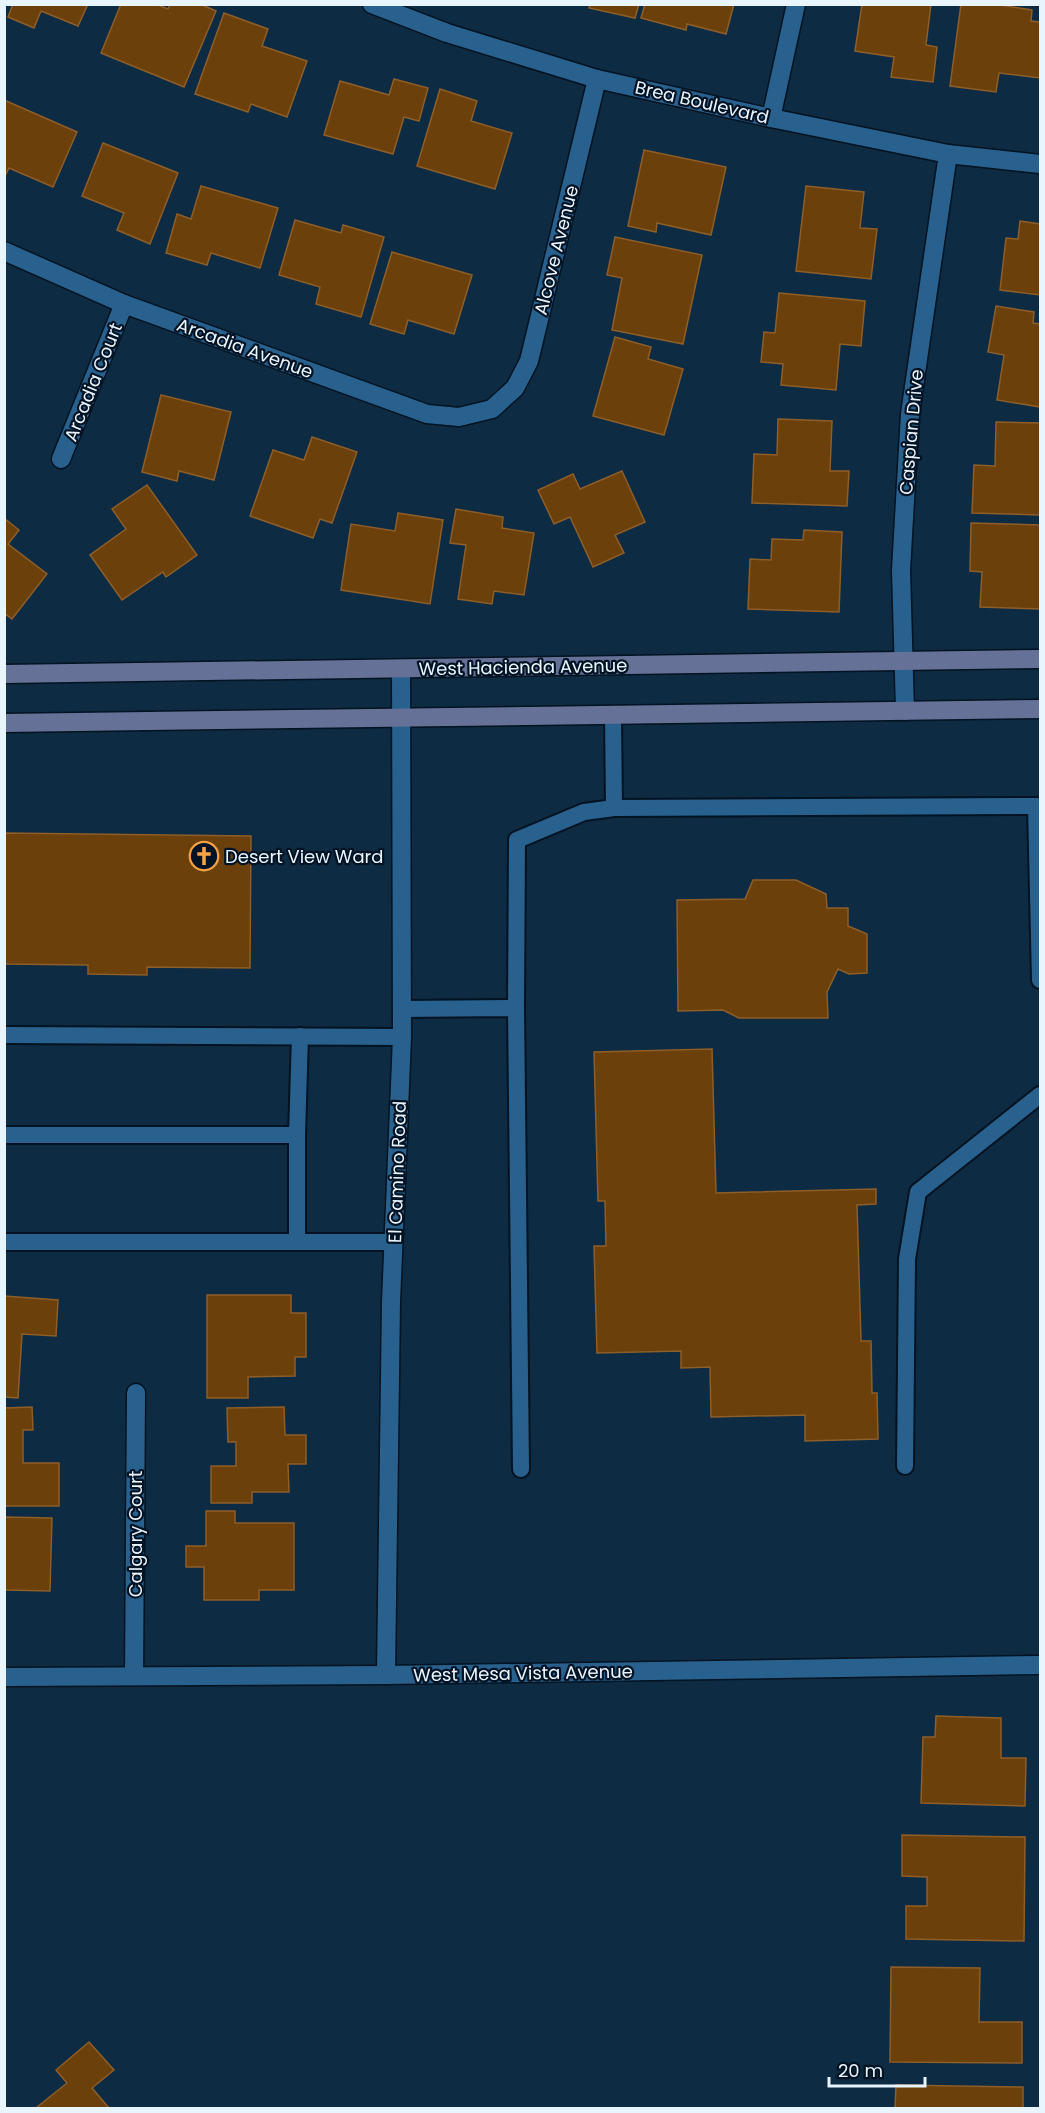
<svg xmlns="http://www.w3.org/2000/svg" width="1045" height="2113" font-family="Poppins,sans-serif">
<style>
.building{fill:#6b400a;stroke:#8e5e29;stroke-width:1.5}
.lines{fill:none;stroke-linecap:round;stroke-linejoin:round}
.lane-casing{stroke:#031321;stroke-width:20}
.street-casing{stroke:#031321;stroke-width:21}
.secondary-casing{stroke:#031321;stroke-width:21}
.lane{stroke:#28618d;stroke-width:16}
.street{stroke:#28618d;stroke-width:18}
.secondary{stroke:#667197;stroke-width:18}
.labels{text-anchor:middle;dominant-baseline:central;stroke-width:4.5;stroke-linejoin:round;paint-order:stroke}
.street-label{font-size:18px;fill:#e8f4fe;stroke:#001324}
.poi-label{font-size:18px;fill:#e8f4fe;stroke:#001324;text-anchor:start}
</style>
<rect width="100%" height="100%" fill="#0d2b42"/>
<g class="building">
<path d="M13 4H88L78 26 41 11 34 28 8 17Z"/>
<path d="M121 4H156L168 9 170 4H200L216 11 184 87 101 53Z"/>
<path d="M590 4H639L635 18 589 8Z"/>
<path d="M645 4H734L726 34 687 24 686 30 641 18Z"/>
<path d="M862 4H931L926 45 937 47 933 82 891 77 894 57 855 51Z"/>
<path d="M961 4H993L1032 10 1031 21 1040 22V78L999 73 996 92 950 86Z"/>
<path d="M224 13 268 29 262 46 307 61 287 117 251 104 248 112 195 94Z"/>
<path d="M394 79 428 88 419 121 404 117 393 154 324 135 340 81 389 95Z"/>
<path d="M440 89 477 101 471 121 512 133 495 189 417 166Z"/>
<path d="M4 100 77 132 53 187 9 168 4 178Z"/>
<path d="M103 143 178 173 150 244 117 230 124 213 82 196Z"/>
<path d="M644 150 726 167 711 235 657 223 656 232 628 226Z"/>
<path d="M201 186 278 208 260 268 211 253 207 265 166 253 177 214 191 219Z"/>
<path d="M806 186 864 192 860 228 877 229 871 279 796 271Z"/>
<path d="M295 220 341 233 343 225 384 237 361 317 316 304 320 287 279 275Z"/>
<path d="M1020 221 1040 224V295L1000 290 1006 238 1018 239Z"/>
<path d="M615 237 702 255 683 344 612 330 622 278 607 275Z"/>
<path d="M392 252 472 275 454 334 408 320 404 334 370 324Z"/>
<path d="M779 293 865 301 861 346 840 344 836 390 781 385 783 364 761 362 764 332 775 333Z"/>
<path d="M996 306 1034 312 1033 323 1040 324V407L997 400 1004 355 988 352Z"/>
<path d="M615 337 651 347 648 359 683 369 664 435 593 416Z"/>
<path d="M161 395 231 412 214 480 179 471 177 481 142 472Z"/>
<path d="M778 419 832 421 830 471H849L847 506 752 503 754 454 777 455Z"/>
<path d="M996 422 1040 423V515L972 513 974 465 995 466Z"/>
<path d="M312 437 357 452 332 523 320 519 313 538 250 516 273 450 304 460Z"/>
<path d="M622 471 645 522 615 535 624 553 593 567 570 517 554 524 538 490 573 474 580 489Z"/>
<path d="M147 485 197 555 166 577 163 572 122 600 90 555 126 529 112 509Z"/>
<path d="M456 509 503 517 502 528 534 533 524 595 494 591 492 604 458 599 466 545 450 543Z"/>
<path d="M398 513 443 520 430 604 341 590 351 524 395 531Z"/>
<path d="M4 518 19 530 8 544 47 574 12 619 4 613Z"/>
<path d="M971 523 1040 525V609L980 607 982 572 970 571Z"/>
<path d="M804 530 842 532 839 612 748 609 750 559 771 560 772 539 803 540Z"/>
<path d="M4 833 251 836 250 968 147 967V975L88 974V965L4 964Z"/>
<path d="M753 880H796L826 894 827 908H848V926L867 934V973L849 974 838 969 827 992 828 1018H739L723 1010 678 1011 677 900 745 899Z"/>
<path d="M712 1049 716 1193 876 1189V1204L857 1205 861 1341H871L872 1393H877L878 1439 805 1441V1415L711 1417 710 1367 681 1368V1351L597 1353 594 1246H606L605 1201H598L594 1052Z"/>
<path d="M207 1295H291V1313H306V1357H295V1376L248 1377V1398H207Z"/>
<path d="M4 1296 58 1300 56 1336 22 1334 18 1398 4 1397Z"/>
<path d="M32 1407 33 1430H23V1463H59V1506H4V1408Z"/>
<path d="M284 1407 285 1435H306V1464H288L289 1492H252V1503H211V1466H236V1442H228L227 1408Z"/>
<path d="M206 1511H235V1523H294V1590H259V1600H204V1567H186V1546H206Z"/>
<path d="M4 1517 52 1518 50 1591 6 1590 4 1588Z"/>
<path d="M936 1716 1001 1718V1758H1026L1025 1806 921 1803 923 1737H935Z"/>
<path d="M902 1835 1025 1837 1024 1941 906 1939V1906H927V1877L902 1876Z"/>
<path d="M891 1967 980 1968 979 2022H1022V2063L890 2062Z"/>
<path d="M89 2042 114 2070 92 2088 109 2108H36L67 2083 56 2070Z"/>
<path d="M896 2085 1023 2087V2108H895Z"/>
</g>
<g class="lines">
<g class="lane-casing">
<g id="lane">
<path d="M613 715 614 808"/>
<path d="M1036 806 1040 980"/>
<path d="M516 1008 517 840 584 812 614 808 1040 806"/>
<path d="M402 1009 516 1008 521 1469"/>
<path d="M4 1035 402 1037"/>
<path d="M4 1135H297V1242"/>
<path d="M297 1135 300 1036"/>
<path d="M4 1242H394"/>
<path d="M905 1466 907 1259 918 1192 1040 1095"/>
</g>
</g>
<g class="street-casing">
<g id="street">
<path d="M372 4 447 33 597 79 771 118 948 154 1040 164"/>
<path d="M771 118 796 4"/>
<path d="M4 251 124 304 427 414 459 417 492 409 515 388 529 361 597 79"/>
<path d="M61 459 124 304"/>
<path d="M905 711 901 570 910 414 948 154"/>
<path d="M386 1675 391 1302 402 1037 401 669"/>
<path d="M134 1676 136 1393"/>
<path d="M4 1677 386 1675 1040 1665"/>
</g>
</g>
<g class="secondary-casing">
<g id="secondary">
<path d="M4 674 1040 659"/>
<path d="M4 723 1040 709"/>
</g>
</g>
<use href="#lane" class="lane"/>
<use href="#street" class="street"/>
<use href="#secondary" class="secondary"/>
</g>
<defs>
<g id="church-ring" transform="scale(1.5)"><circle r="9.5" fill="#001324" stroke="#f6a247" stroke-width="1.5"/><path d="M-1.2-6h2.4v3.5h3.3v2.4h-3.3V6h-2.4V-.1h-3.3v-2.4h3.3Z" fill="#f6a247"/></g>
</defs>
<g fill-rule="evenodd">
<use href="#church-ring" x="204" y="856"/>
</g>
<g class="labels">
<g class="street-label">
<text transform="translate(702 102) rotate(13)">Brea Boulevard</text>
<text transform="translate(556 250) rotate(-76)">Alcove Avenue</text>
<text transform="translate(245 348) rotate(20)">Arcadia Avenue</text>
<text transform="translate(93 382) rotate(-68)">Arcadia Court</text>
<text transform="translate(911 432) rotate(-85)">Caspian Drive</text>
<text transform="translate(523 667) rotate(-1)">West Hacienda Avenue</text>
<text transform="translate(397 1172) rotate(-88)">El Camino Road</text>
<text transform="translate(135 1534) rotate(-90)">Calgary Court</text>
<text transform="translate(523 1673) rotate(-1)">West Mesa Vista Avenue</text>
</g>
<g class="poi-label">
<text x="225" y="856">Desert View Ward</text>
</g>
</g>
<rect width="1045" height="2113" fill="none" stroke="#e8f4fe" stroke-width="12"/>
<path d="M829 2077v9h96v-9" fill="none" stroke="#e8f4fe" stroke-width="3"/>
<text x="838" y="2077" font-size="18" fill="#e8f4fe" stroke="#001324" stroke-width="4.5" paint-order="stroke">20 m</text>
</svg>
